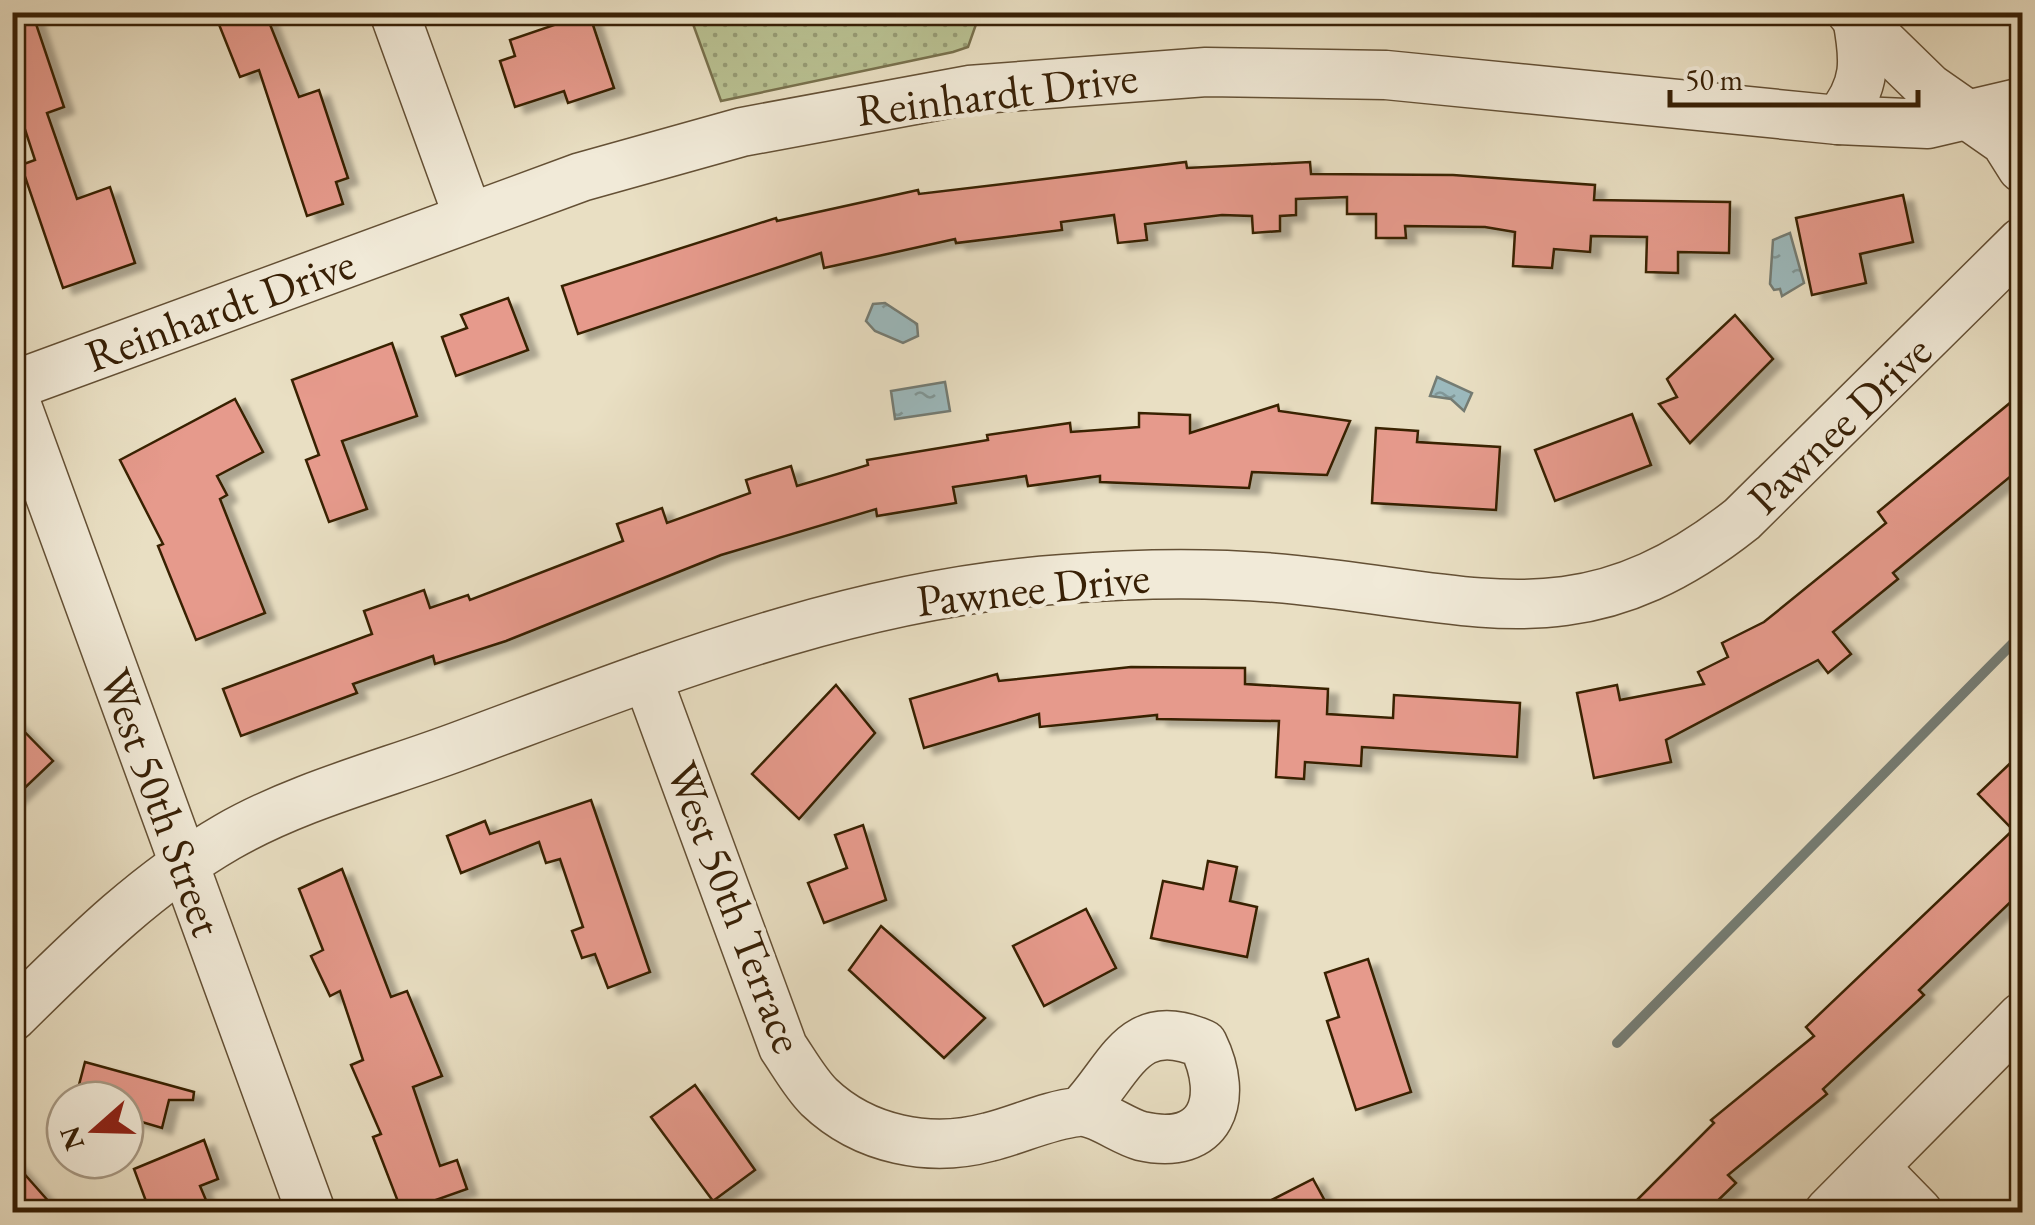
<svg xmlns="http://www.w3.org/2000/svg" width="2035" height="1225" font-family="'EB Garamond',serif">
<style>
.park{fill:url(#park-dots);stroke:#78704c;stroke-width:2.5}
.water{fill:url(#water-ripples);stroke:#747c74;stroke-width:2.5}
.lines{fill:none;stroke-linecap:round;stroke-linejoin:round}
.stream{stroke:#747c74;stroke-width:10}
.building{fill:#e69a8c;stroke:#382006;stroke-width:2.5;filter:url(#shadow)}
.minor-casing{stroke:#645035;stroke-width:51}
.minor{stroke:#f1ead8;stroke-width:48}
.labels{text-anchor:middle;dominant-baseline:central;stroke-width:9;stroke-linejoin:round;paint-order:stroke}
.street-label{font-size:45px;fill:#382006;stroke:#f1ead8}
</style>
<defs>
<pattern id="park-dots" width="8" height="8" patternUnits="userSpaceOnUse" patternTransform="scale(2.5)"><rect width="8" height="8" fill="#b9c192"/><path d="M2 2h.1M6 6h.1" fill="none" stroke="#979c75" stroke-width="1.8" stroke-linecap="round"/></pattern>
<pattern id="water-ripples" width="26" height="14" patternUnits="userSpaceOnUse" patternTransform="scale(2.5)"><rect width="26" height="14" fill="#9cbabe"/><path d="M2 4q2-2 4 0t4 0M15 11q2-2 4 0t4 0" fill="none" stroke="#809798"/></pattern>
<filter id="shadow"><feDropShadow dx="10" dy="6" stdDeviation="2.5" flood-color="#0004"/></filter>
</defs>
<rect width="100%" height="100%" fill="#e9dfc3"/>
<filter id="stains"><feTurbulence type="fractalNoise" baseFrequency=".002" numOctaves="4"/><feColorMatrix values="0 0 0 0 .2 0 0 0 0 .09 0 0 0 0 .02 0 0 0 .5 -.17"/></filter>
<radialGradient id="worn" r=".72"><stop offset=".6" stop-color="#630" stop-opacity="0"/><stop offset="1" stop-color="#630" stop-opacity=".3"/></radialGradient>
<path class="park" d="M689 13V12L980 13 968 47 953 52 721 101Z"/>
<g class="water">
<path d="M1790 233 1804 283 1782 296 1780 289 1774 290 1770 284 1773 240Z"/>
<path d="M885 303 917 324 918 336 903 343 875 331 866 321 873 304Z"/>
<path d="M1437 377 1472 393 1464 411 1451 399 1430 396Z"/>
<path d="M945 382 950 411 895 419 891 391Z"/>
</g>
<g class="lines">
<path class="stream" d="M1617 1043 2022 634"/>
</g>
<g class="building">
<path d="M12 12H32L64 107 47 113 77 199 110 187 135 263 63 288 21 165 35 160 17 105 12 106Z"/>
<path d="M214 12H265L299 97 319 90 348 178 336 182 343 204 307 216 259 70 240 77Z"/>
<path d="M589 13 614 88 568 103 564 91 515 107 500 61 515 56 510 40Z"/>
<path d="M1186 162 1187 168 1310 162 1311 174 1453 175 1595 185 1594 200 1730 202 1729 253 1678 252V273L1646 272 1647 237 1591 236 1590 252 1554 249 1552 268 1513 266 1515 232 1485 227 1405 226 1406 238H1376V214H1347V197L1296 199V215L1280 216V231L1253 233 1252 216 1222 215 1145 224 1147 240 1118 243 1114 215 1061 222 1062 230 956 243 955 239 824 268 821 253 578 334 562 286 776 218 777 221 918 190 919 194Z"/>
<path d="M1903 195 1913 242 1860 254 1866 283 1812 295 1796 218Z"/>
<path d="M508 298 528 350 456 376 442 337 467 328 461 315Z"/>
<path d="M1735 315 1773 359 1690 443 1659 404 1677 397 1667 379Z"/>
<path d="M392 343 417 416 342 441 367 509 329 522 306 460 319 455 292 380Z"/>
<path d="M2022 393V467L1893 573 1898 579 1833 632 1851 654 1828 673 1818 660 1666 740 1671 762 1594 778 1577 693 1617 685 1620 700 1704 684 1698 672 1728 657 1722 643 1764 622 1886 523 1878 512Z"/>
<path d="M235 399 263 452 217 476 227 495 220 499 265 613 196 640 158 546 163 544 120 460Z"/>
<path d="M1278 405 1279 411 1350 421 1327 475 1252 472 1249 488 1100 482V476L1028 486 1026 476 953 487 956 503 877 516 876 509 721 555 506 641 435 664 433 656 353 684 357 693 241 736 223 689 372 634 364 611 424 590 430 608 468 595 470 600 623 541 617 524 662 508 667 523 750 493 746 480 791 466 797 486 868 465 867 460 988 440 987 435 1070 423 1071 432 1139 427V413L1190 415V433Z"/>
<path d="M1632 414 1651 465 1555 501 1535 450Z"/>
<path d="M1376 428 1418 431 1417 442 1500 447 1496 510 1372 503Z"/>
<path d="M1131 667 1245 668V684L1328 689 1327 714 1393 718 1394 695 1520 703 1517 757 1362 747 1361 766 1305 762 1304 779 1276 777 1279 721 1157 719V715L1040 727 1039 714 924 748 910 699 997 674 999 681Z"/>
<path d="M836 685 875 733 799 819 752 774Z"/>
<path d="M12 719 53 761 12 800Z"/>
<path d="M2022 752V891L1919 990 1924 995 1823 1089 1827 1094 1728 1175 1736 1183 1706 1212H1625L1714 1123 1711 1120 1814 1036 1806 1027 2013 830 1978 794Z"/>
<path d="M591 800 650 972 608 988 595 954 582 958 572 931 583 927 560 859 546 863 539 842 461 873 447 836 485 821 490 834Z"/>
<path d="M863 825 886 900 824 923 808 883 847 868 835 835Z"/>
<path d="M1208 861 1237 867 1230 901 1257 907 1247 957 1151 938 1163 881 1203 889Z"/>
<path d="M342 869 391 997 407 991 442 1076 413 1087 440 1166 457 1160 467 1189 402 1212 373 1137 381 1134 351 1065 363 1060 340 991 330 996 311 956 323 950 299 889Z"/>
<path d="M1086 909 1116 968 1044 1006 1013 946Z"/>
<path d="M881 926 985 1018 944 1058 849 970Z"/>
<path d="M1368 959 1411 1092 1356 1110 1327 1021 1339 1017 1325 973Z"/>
<path d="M85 1062 194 1092 193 1100H169L162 1128 125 1117V1100H75Z"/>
<path d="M695 1085 755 1170 713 1201 651 1117Z"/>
<path d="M204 1140 218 1179 200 1186 211 1212H150L134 1169Z"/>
<path d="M12 1160 58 1212H12Z"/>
<path d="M1313 1179 1331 1212H1248Z"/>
</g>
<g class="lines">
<g class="minor-casing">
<g id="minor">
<path d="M394 12 468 216"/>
<path d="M1851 12 1929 88 2005 141 2022 168"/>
<path d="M1838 120C1867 86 1865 60 1857 18"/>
<path d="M12 386 581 177 742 132 969 90 1206 72 1386 75 1838 120 1928 124 2022 102"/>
<path d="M12 392 311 1212"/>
<path d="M647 677 783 1047C794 1063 805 1083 819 1097 864 1140 930 1153 989 1137 1018 1130 1048 1115 1078 1112 1096 1110 1122 1131 1141 1136 1212 1152 1230 1099 1203 1044 1132 1013 1121 1070 1081 1111"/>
<path d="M12 1017C80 950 144 885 227 837 298 796 385 774 462 745 659 672 852 593 1064 579 1141 573 1221 572 1297 580 1481 599 1583 645 1742 519L2022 242"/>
<path d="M1874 1167 1918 1212"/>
<path d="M1829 1212 2022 1017"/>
</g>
</g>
<use href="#minor" class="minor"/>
</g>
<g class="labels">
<g class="street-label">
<text transform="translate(997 93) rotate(-7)">Reinhardt Drive</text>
<text transform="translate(220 309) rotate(-20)">Reinhardt Drive</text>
<text transform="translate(1839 424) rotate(-44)">Pawnee Drive</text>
<text transform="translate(1033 588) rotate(-6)">Pawnee Drive</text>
<text transform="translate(162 802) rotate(70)">West 50th Street</text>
<text transform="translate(736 907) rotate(69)">West 50th Terrace</text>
</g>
</g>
<rect width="2035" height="1225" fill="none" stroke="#e9dfc3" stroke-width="50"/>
<rect x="15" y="15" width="2005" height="1195" fill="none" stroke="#382006" stroke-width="5"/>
<rect x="25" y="25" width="1985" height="1175" fill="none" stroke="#382006" stroke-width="2.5"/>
<g transform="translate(95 1130) rotate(250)"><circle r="48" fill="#f1ead8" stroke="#a79984" stroke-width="2.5"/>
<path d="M0-8L18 38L0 25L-18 38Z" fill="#8f2418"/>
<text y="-15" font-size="28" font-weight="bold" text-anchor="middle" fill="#382006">N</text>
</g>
<path d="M1670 90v15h248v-15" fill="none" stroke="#382006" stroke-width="5"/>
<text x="1685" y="90" font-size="30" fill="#382006" stroke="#f1ead8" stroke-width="8" paint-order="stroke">50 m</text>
<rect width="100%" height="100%" filter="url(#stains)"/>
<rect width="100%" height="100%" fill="url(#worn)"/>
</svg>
